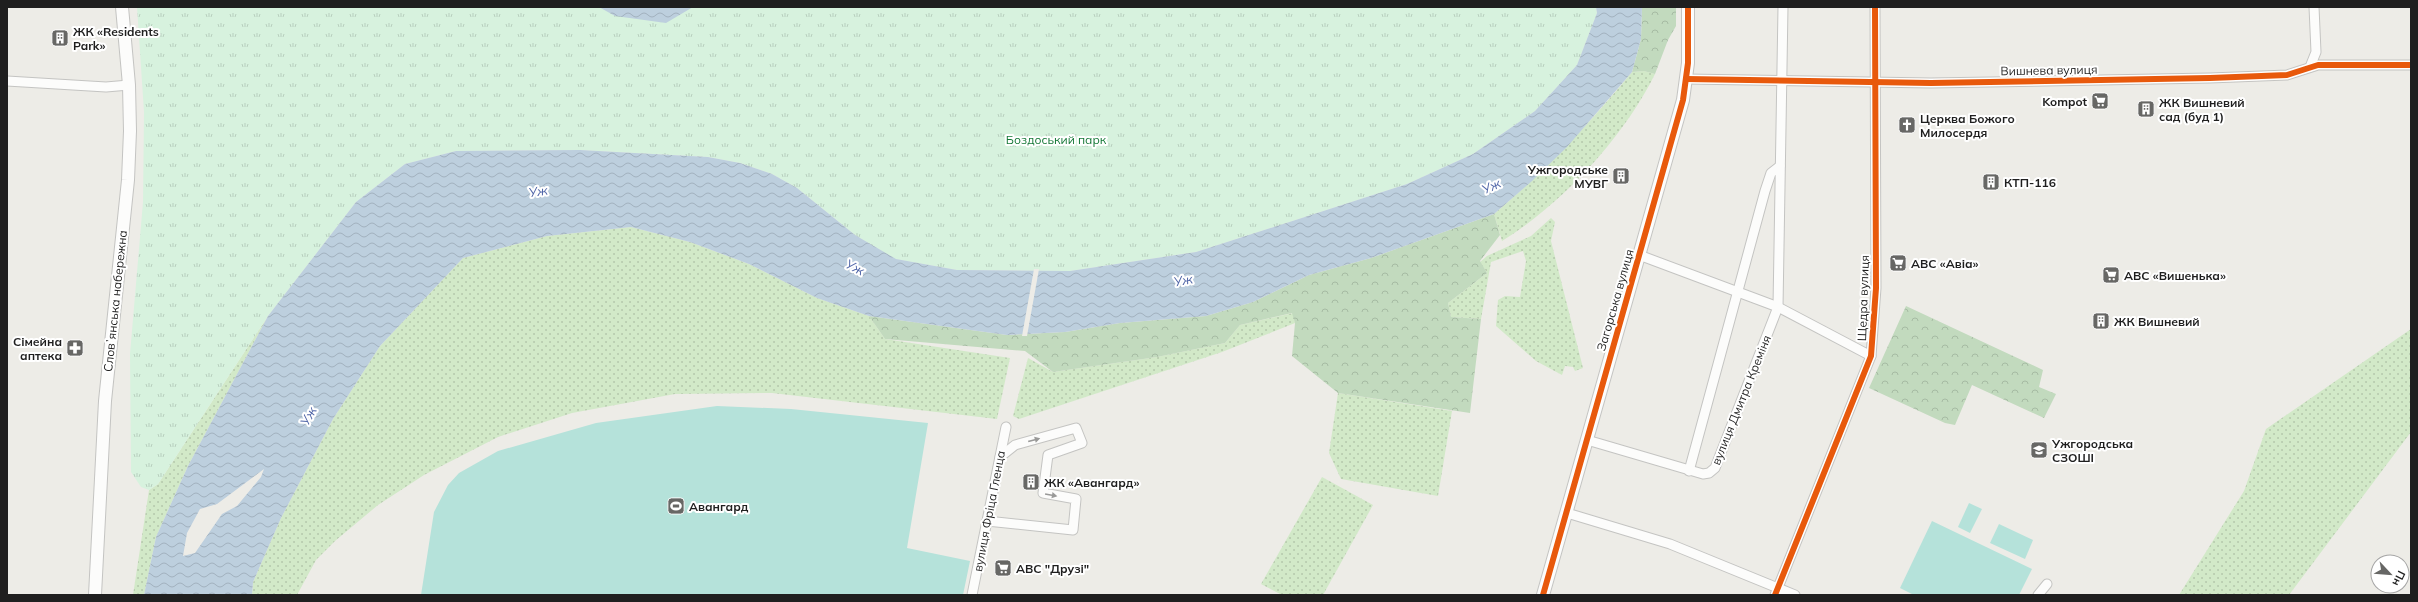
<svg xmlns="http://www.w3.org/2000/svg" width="2418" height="602" font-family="Mulish,sans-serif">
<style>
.grass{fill:url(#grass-dots)}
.forest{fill:url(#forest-crowns)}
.park{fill:url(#park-tufts)}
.pitch{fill:#b5e2da}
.water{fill:url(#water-waves);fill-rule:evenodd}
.pier{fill:#edece7}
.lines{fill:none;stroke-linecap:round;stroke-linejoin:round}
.minor-casing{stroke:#c4c4c2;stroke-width:11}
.tertiary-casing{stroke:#c4c4c2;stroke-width:14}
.minor{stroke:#fcfcfb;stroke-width:9}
.tertiary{stroke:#fcfcfb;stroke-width:12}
.cycleway-casing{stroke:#fff;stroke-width:8}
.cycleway{stroke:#e8590c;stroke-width:6}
.oneway{fill:#999998}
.labels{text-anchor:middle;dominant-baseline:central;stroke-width:4;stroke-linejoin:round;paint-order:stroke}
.poi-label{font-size:12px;font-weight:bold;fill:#1f1f1f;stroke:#fff;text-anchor:start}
.street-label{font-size:12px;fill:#1f1f1f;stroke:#fff}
.park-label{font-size:12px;fill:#137735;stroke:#fff}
.water-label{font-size:13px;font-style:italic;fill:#5166a8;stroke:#fff}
</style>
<defs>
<pattern id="grass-dots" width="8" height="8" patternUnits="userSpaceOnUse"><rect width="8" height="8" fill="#d2e9c8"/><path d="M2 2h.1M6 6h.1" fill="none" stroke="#b4c7ab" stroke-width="1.8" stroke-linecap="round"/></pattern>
<pattern id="forest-crowns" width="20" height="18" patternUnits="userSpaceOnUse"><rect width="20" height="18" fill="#c2dabe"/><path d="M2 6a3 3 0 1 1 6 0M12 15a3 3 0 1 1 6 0" fill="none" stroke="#a6bba3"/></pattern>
<pattern id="park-tufts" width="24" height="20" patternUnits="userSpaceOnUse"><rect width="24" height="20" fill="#d7f2de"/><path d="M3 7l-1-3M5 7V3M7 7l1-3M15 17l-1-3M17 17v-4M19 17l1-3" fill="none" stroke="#b8cfbe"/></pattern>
<pattern id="water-waves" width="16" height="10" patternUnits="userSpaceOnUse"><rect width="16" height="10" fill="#bdcfde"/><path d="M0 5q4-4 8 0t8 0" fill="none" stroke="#a2b1be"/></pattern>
</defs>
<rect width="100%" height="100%" fill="#edece7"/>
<g class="grass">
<path d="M1644 71 1655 74C1624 137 1562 204 1502 241L1494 214C1545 171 1589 124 1632 72Z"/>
<path d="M1551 218 1555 222 1551 241 1583 368 1575 371 1573 367 1565 366 1562 375 1536 361 1496 326 1498 300 1505 296 1520 297 1526 261 1523 251 1491 262 1481 319 1451 317 1448 303 1487 273 1480 262 1487 256 1531 236Z"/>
<path d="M631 227 690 242 749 264 817 298 869 316 885 339 1010 358 997 419 772 393 675 394 572 413 498 437 424 475 378 505 335 541 316 560 297 595H252L253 582 281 518 333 419 380 346 463 258 547 236Z"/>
<path d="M1293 313 1295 323 1222 352 1019 419 1013 416 1028 358 1053 372 1157 357 1225 343 1240 325Z"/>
<path d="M268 316 188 466 156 537 144 595H133L149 490 158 484Z"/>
<path d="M2411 329V432L2289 595H2179L2244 491 2266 429Z"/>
<path d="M1338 393 1452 411 1438 496 1341 479 1329 453Z"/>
<path d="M1322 477 1373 505 1323 595H1282L1261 584Z"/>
</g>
<g class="forest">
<path d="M1642 7H1676V26L1668 40 1655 74 1644 71 1632 72 1641 39Z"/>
<path d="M1494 214 1500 235 1480 261 1487 273 1448 303 1451 317 1481 319 1470 413 1338 393 1292 356 1295 323 1292 313 1240 325 1225 343 1157 357 1053 372 1025 351 885 339 869 316 1007 335 1065 332 1120 323 1206 316 1253 302 1309 275 1371 258Z"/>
<path d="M1906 306 2043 370 2039 387 2056 394 2044 418 1972 385 1955 425 1945 423 1869 388Z"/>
</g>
<path class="park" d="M137 7H1596L1597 13 1577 65 1535 111 1473 154 1407 184 1196 252 1070 271 957 270 895 259 855 235 797 188 772 174 740 163 708 157 580 150 456 151 405 164 356 202 268 316 158 484 149 490 141 487 131 472 130 354 143 202 144 112Z"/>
<g class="pitch">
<path d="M717 406 791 409 928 423 907 548 970 561 963 595H421L434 512 448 485 459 473 498 451 596 423Z"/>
<path d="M1969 503 1982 509 1970 533 1958 527Z"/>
<path d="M1932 521 2032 569 2019 595H1914L1900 588Z"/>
<path d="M1999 524 2033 540 2025 559 1990 543Z"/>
</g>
<g class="water">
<path d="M599 7H693L666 23 615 16Z"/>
<path d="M1596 7H1642L1641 39 1632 72 1567 147 1532 181 1494 214 1371 258 1309 275 1253 302 1206 316 1120 323 1065 332 1007 335 869 316 817 298 749 264 690 242 631 227 547 236 463 258 380 346 333 419 281 518 253 582 252 595H144L156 537 188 466 268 316 356 202 405 164 456 151 580 150 708 157 740 163 772 174 797 188 855 235 896 259 957 270 1070 271 1196 252 1407 184 1473 154 1535 111 1577 65 1597 13ZM264 469 261 477 237 506 222 514 195 553 183 556 187 533 200 509 217 504Z"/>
</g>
<path class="pier" d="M1034 269H1039L1027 336H1022Z"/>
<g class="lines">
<g class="minor-casing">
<g id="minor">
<path d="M2310 67 2316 52 2314 7"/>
<path d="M1686 79 1931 83 2210 78 2287 75 2318 65H2411"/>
<path d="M7 81 106 87 129 85"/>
<path d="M1639 255 1778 307 1871 356"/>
<path d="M1587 440 1703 474 1709 473 1715 468 1778 307 1783 7"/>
<path d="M1689 471 1765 191 1771 173 1780 166"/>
<path d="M1567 513 1670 544 1795 595"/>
<path d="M987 521 1073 530 1076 499 1043 493 1048 455 1082 443 1076 428 1015 445 1000 457"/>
<path d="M972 595 1006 427"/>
<path d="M1775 595 1871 356 1876 288 1875 7"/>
<path d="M2038 595 2047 584"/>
</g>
</g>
<g class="tertiary-casing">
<g id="tertiary">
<path d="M95 595 105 401 128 180 130 131 129 85 122 7"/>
<path d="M1543 595 1683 100 1688 63V7"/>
</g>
</g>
<use href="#minor" class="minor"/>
<use href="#tertiary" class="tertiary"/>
<g class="cycleway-casing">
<g id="cycleway">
<path d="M1686 79 1931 83 2210 78 2287 75 2318 65H2411"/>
<path d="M1543 595 1683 100 1688 63V7"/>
<path d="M1775 595 1871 356 1876 288 1875 7"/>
</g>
</g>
<use href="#cycleway" class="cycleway"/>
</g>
<defs><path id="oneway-solid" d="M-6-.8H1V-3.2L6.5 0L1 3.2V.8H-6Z"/></defs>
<g class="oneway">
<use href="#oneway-solid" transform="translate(1034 440) rotate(-15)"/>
<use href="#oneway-solid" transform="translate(1051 495) rotate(10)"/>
</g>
<defs>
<g id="building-square" transform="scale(0.9)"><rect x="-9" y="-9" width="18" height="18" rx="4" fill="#676765" stroke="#fff"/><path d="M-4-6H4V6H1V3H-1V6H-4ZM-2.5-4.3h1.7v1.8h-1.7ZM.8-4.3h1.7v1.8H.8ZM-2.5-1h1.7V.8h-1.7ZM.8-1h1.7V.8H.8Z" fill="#fff"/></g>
<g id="supermarket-square" transform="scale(0.9)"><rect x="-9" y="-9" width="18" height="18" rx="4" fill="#676765" stroke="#fff"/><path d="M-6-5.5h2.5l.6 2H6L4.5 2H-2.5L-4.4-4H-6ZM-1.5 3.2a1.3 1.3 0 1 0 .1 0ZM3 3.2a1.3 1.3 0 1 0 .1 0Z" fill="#fff"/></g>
<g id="church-square" transform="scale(0.9)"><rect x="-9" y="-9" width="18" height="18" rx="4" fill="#676765" stroke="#fff"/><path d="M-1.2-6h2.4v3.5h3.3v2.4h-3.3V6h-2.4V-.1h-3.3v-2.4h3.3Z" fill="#fff"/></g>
<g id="pharmacy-square" transform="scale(0.9)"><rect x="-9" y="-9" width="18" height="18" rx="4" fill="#676765" stroke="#fff"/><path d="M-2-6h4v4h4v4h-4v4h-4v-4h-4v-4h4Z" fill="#fff"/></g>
<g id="school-square" transform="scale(0.9)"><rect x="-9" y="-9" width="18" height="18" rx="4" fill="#676765" stroke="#fff"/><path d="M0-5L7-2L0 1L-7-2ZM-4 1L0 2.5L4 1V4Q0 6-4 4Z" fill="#fff"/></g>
<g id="stadium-square" transform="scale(0.9)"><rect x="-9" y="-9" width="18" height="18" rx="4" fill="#676765" stroke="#fff"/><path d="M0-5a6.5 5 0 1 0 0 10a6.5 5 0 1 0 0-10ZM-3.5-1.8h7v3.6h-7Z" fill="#fff"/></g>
</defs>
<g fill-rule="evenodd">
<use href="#building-square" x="60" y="38"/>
<use href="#supermarket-square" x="2100" y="101"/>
<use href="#building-square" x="2146" y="109"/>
<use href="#church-square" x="1907" y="125"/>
<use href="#building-square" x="1621" y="176"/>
<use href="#building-square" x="1991" y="182"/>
<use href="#supermarket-square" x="1898" y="263"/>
<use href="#supermarket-square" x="2111" y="275"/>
<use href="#building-square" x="2101" y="321"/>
<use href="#pharmacy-square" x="75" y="348"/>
<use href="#school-square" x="2039" y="450"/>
<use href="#building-square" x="1031" y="482"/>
<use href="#stadium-square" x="676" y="506"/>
<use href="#supermarket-square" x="1003" y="568"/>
</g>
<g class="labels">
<g class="poi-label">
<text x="73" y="31">ЖК «Residents<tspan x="73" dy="14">Park»</tspan></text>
<text x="2087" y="101" text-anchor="end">Kompot</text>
<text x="2159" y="102">ЖК Вишневий<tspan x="2159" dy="14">сад (буд 1)</tspan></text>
<text x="1920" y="118">Церква Божого<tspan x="1920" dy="14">Милосердя</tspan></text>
<text x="1608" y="169" text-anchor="end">Ужгородське<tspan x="1608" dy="14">МУВГ</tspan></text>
<text x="2004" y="182">КТП-116</text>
<text x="1911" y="263">ABC «Авіа»</text>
<text x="2124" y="275">ABC «Вишенька»</text>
<text x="2114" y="321">ЖК Вишневий</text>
<text x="62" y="341" text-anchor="end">Сімейна<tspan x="62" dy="14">аптека</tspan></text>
<text x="2052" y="443">Ужгородська<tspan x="2052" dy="14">СЗОШІ</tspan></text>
<text x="1044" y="482">ЖК «Авангард»</text>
<text x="689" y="506">Авангард</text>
<text x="1016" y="568">ABC "Друзі"</text>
</g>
<g class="street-label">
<text transform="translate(2049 70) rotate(-1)">Вишнева вулиця</text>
<text transform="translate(1863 298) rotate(-88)">Щедра вулиця</text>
<text transform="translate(1615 300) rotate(-74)">Загорська вулиця</text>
<text transform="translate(115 301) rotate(-84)">Словʼянська набережна</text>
<text transform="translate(1741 400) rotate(-68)">вулиця Дмитра Креміня</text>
<text transform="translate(989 511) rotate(-79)">вулиця Фріца Гленца</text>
</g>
<g class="park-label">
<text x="1056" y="139">Боздоський парк</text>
</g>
<g class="water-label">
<text transform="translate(1491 186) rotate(-25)">Уж</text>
<text transform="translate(538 191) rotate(-8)">Уж</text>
<text transform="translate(855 267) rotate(27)">Уж</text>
<text transform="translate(1183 280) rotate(-10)">Уж</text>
<text transform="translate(308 416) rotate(-61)">Уж</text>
</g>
</g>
<rect width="2418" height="602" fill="none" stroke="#1f1f1f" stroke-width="16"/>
<g transform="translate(2390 574) rotate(116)"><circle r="19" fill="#ffffff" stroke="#a5a5a5"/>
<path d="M0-3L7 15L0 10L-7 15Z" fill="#676765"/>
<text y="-6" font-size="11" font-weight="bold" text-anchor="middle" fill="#1f1f1f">Пн</text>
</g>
</svg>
